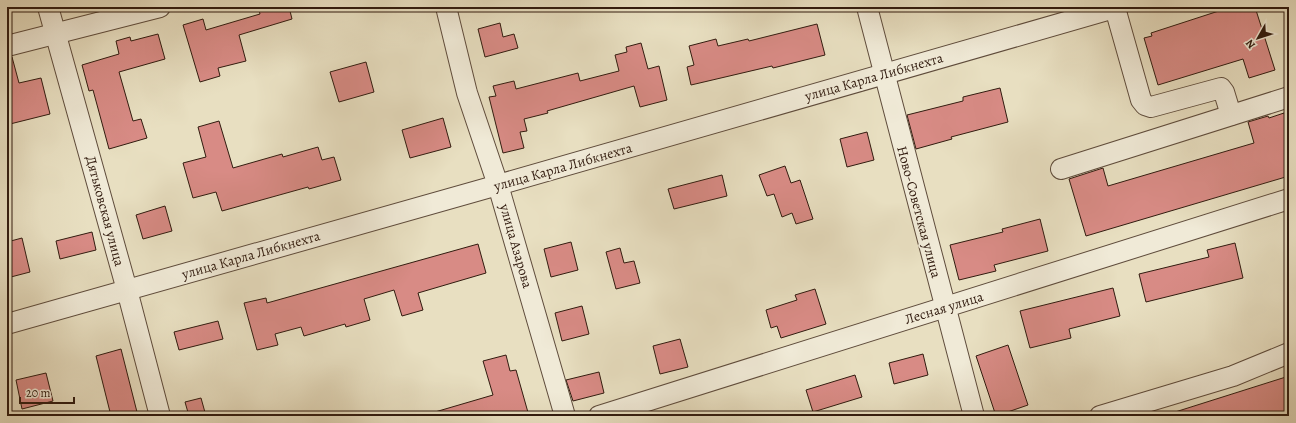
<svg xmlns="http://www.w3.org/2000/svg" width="1296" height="423" font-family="Alegreya,serif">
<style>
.building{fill:#d88b85;stroke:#311b0f}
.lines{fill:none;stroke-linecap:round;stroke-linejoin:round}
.minor-casing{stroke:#5f4c3c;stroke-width:22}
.minor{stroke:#f0ead7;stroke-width:20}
.labels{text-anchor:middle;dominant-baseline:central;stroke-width:3.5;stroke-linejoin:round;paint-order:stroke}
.street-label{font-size:14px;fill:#311b0f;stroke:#f0ead7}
</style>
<rect width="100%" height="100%" fill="#e8dfc1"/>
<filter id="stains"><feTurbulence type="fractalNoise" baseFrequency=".005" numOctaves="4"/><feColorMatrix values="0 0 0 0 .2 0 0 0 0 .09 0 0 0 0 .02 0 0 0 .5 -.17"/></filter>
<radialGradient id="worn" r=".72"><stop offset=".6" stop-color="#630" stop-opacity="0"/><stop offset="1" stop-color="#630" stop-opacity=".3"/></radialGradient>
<g class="building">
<path d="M269 7H289L292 19 239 35 246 61 218 68 220 76 200 82 183 25 203 19 206 30 260 14 259 10Z"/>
<path d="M1231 7H1255L1275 70 1249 78 1243 59 1158 85 1144 38 1152 36 1151 33Z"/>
<path d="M500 23 503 37 514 34 518 48 485 57 478 29Z"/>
<path d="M817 24 825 55 773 68 772 66 691 85 687 67 694 65 689 46 716 39 718 46 748 39 749 41Z"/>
<path d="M158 34 165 59 119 72 133 121 141 119 147 138 109 149 93 90 89 91 82 65 119 54 116 41 130 37 131 41Z"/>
<path d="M641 43 648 69 659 66 667 100 640 107 634 86 547 111 548 113 524 119 527 131 520 132 524 148 503 153 489 97 496 96 493 86 514 81 516 89 578 73 580 81 619 71 615 55 627 52 626 47Z"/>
<path d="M7 57H12L19 83 41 78 50 114 10 124 7 111Z"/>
<path d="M366 62 374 92 339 102 330 72Z"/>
<path d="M1000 88 1008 122 951 137 952 139 916 149 907 115 963 101V97Z"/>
<path d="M1284 113 1289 131V176L1086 236 1069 179 1103 168 1108 186 1254 143 1248 122 1268 116 1269 118Z"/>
<path d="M443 118 451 147 410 158 402 130Z"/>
<path d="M219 121 233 168 282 154 283 157 318 147 322 160 334 157 341 180 309 189 308 187 222 211 216 192 193 198 183 163 206 157 198 127Z"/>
<path d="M867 132 874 160 847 167 840 139Z"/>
<path d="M785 166 791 183 800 180 813 219 796 224 792 213 782 217 774 194 767 196 759 175Z"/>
<path d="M722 175 727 196 674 209 668 189Z"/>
<path d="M165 206 172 231 143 239 136 215Z"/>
<path d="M1040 219 1048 251 994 265 996 271 959 280 950 245 1003 232 1002 229Z"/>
<path d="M92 232 96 250 60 259 56 241Z"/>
<path d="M22 238 30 272 7 278V242Z"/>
<path d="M571 242 578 270 551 277 544 249Z"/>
<path d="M1235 243 1243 278 1146 302 1139 274 1209 257 1207 250Z"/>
<path d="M478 244 486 273 418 293 423 310 402 316 394 290 364 299 370 320 346 327 345 324 304 336 301 327 275 334 278 345 257 350 244 303 266 298 267 303Z"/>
<path d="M620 248 624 263 634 261 640 283 616 289 606 252Z"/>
<path d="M1113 288 1120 316 1069 329 1071 338 1030 348 1020 311Z"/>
<path d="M815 289 826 324 781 338 777 326 771 328 766 310 797 300 795 295Z"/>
<path d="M582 306 589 334 562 341 555 313Z"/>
<path d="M218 321 223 339 179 350 174 332Z"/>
<path d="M680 339 688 367 660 374 653 346Z"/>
<path d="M1008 345 1028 405 996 416 976 356Z"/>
<path d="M121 349 138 416H111L96 356Z"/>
<path d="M923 354 928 375 894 384 889 363Z"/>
<path d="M506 355 510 371 516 370 529 416H436L435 412 493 395 483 361Z"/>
<path d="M599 372 604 393 573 401 566 380Z"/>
<path d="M46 373 53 401 22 409 16 380Z"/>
<path d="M855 375 862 397 813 412 806 390Z"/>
<path d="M1289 376V416H1173L1172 413Z"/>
<path d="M201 398 206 416H189L185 402Z"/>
</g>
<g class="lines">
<g class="minor-casing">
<g id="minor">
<path d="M48 7 127 290 160 416"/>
<path d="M446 7 467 93 498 185 565 416"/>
<path d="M867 7 974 416"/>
<path d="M1115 8 1141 100 1145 105 1151 107 1221 88 1224 92 1231 115"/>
<path d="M7 46 160 7"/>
<path d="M1061 169 1289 97"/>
<path d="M7 324 498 185 1118 7"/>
<path d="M599 416 1289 199"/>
<path d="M1100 416 1233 376 1289 353"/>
</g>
</g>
<use href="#minor" class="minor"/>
</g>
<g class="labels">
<g class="street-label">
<text transform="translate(874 77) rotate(-16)">улица Карла Либкнехта</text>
<text transform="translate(563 167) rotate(-16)">улица Карла Либкнехта</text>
<text transform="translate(105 211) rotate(75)">Дятьковская улица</text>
<text transform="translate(919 212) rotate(75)">Ново-Советская улица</text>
<text transform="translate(516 246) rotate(74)">улица Азарова</text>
<text transform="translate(251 255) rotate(-16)">улица Карла Либкнехта</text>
<text transform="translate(944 308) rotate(-17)">Лесная улица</text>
</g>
</g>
<rect width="1296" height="423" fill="none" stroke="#e8dfc1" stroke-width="24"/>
<rect x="8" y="8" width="1280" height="407" fill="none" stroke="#311b0f" stroke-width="2"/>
<rect x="12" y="12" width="1272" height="399" fill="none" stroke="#311b0f"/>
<g transform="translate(1258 38) rotate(231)" stroke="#f0ead7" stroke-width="3" paint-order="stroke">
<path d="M0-3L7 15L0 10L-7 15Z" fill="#311b0f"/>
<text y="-6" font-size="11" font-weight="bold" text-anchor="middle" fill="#311b0f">N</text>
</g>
<path d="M20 397v6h54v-6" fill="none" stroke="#311b0f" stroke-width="2"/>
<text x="26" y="397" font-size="12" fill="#311b0f" stroke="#f0ead7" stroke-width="3" paint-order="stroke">20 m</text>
<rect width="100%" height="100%" filter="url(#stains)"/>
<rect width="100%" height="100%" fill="url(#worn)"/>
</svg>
